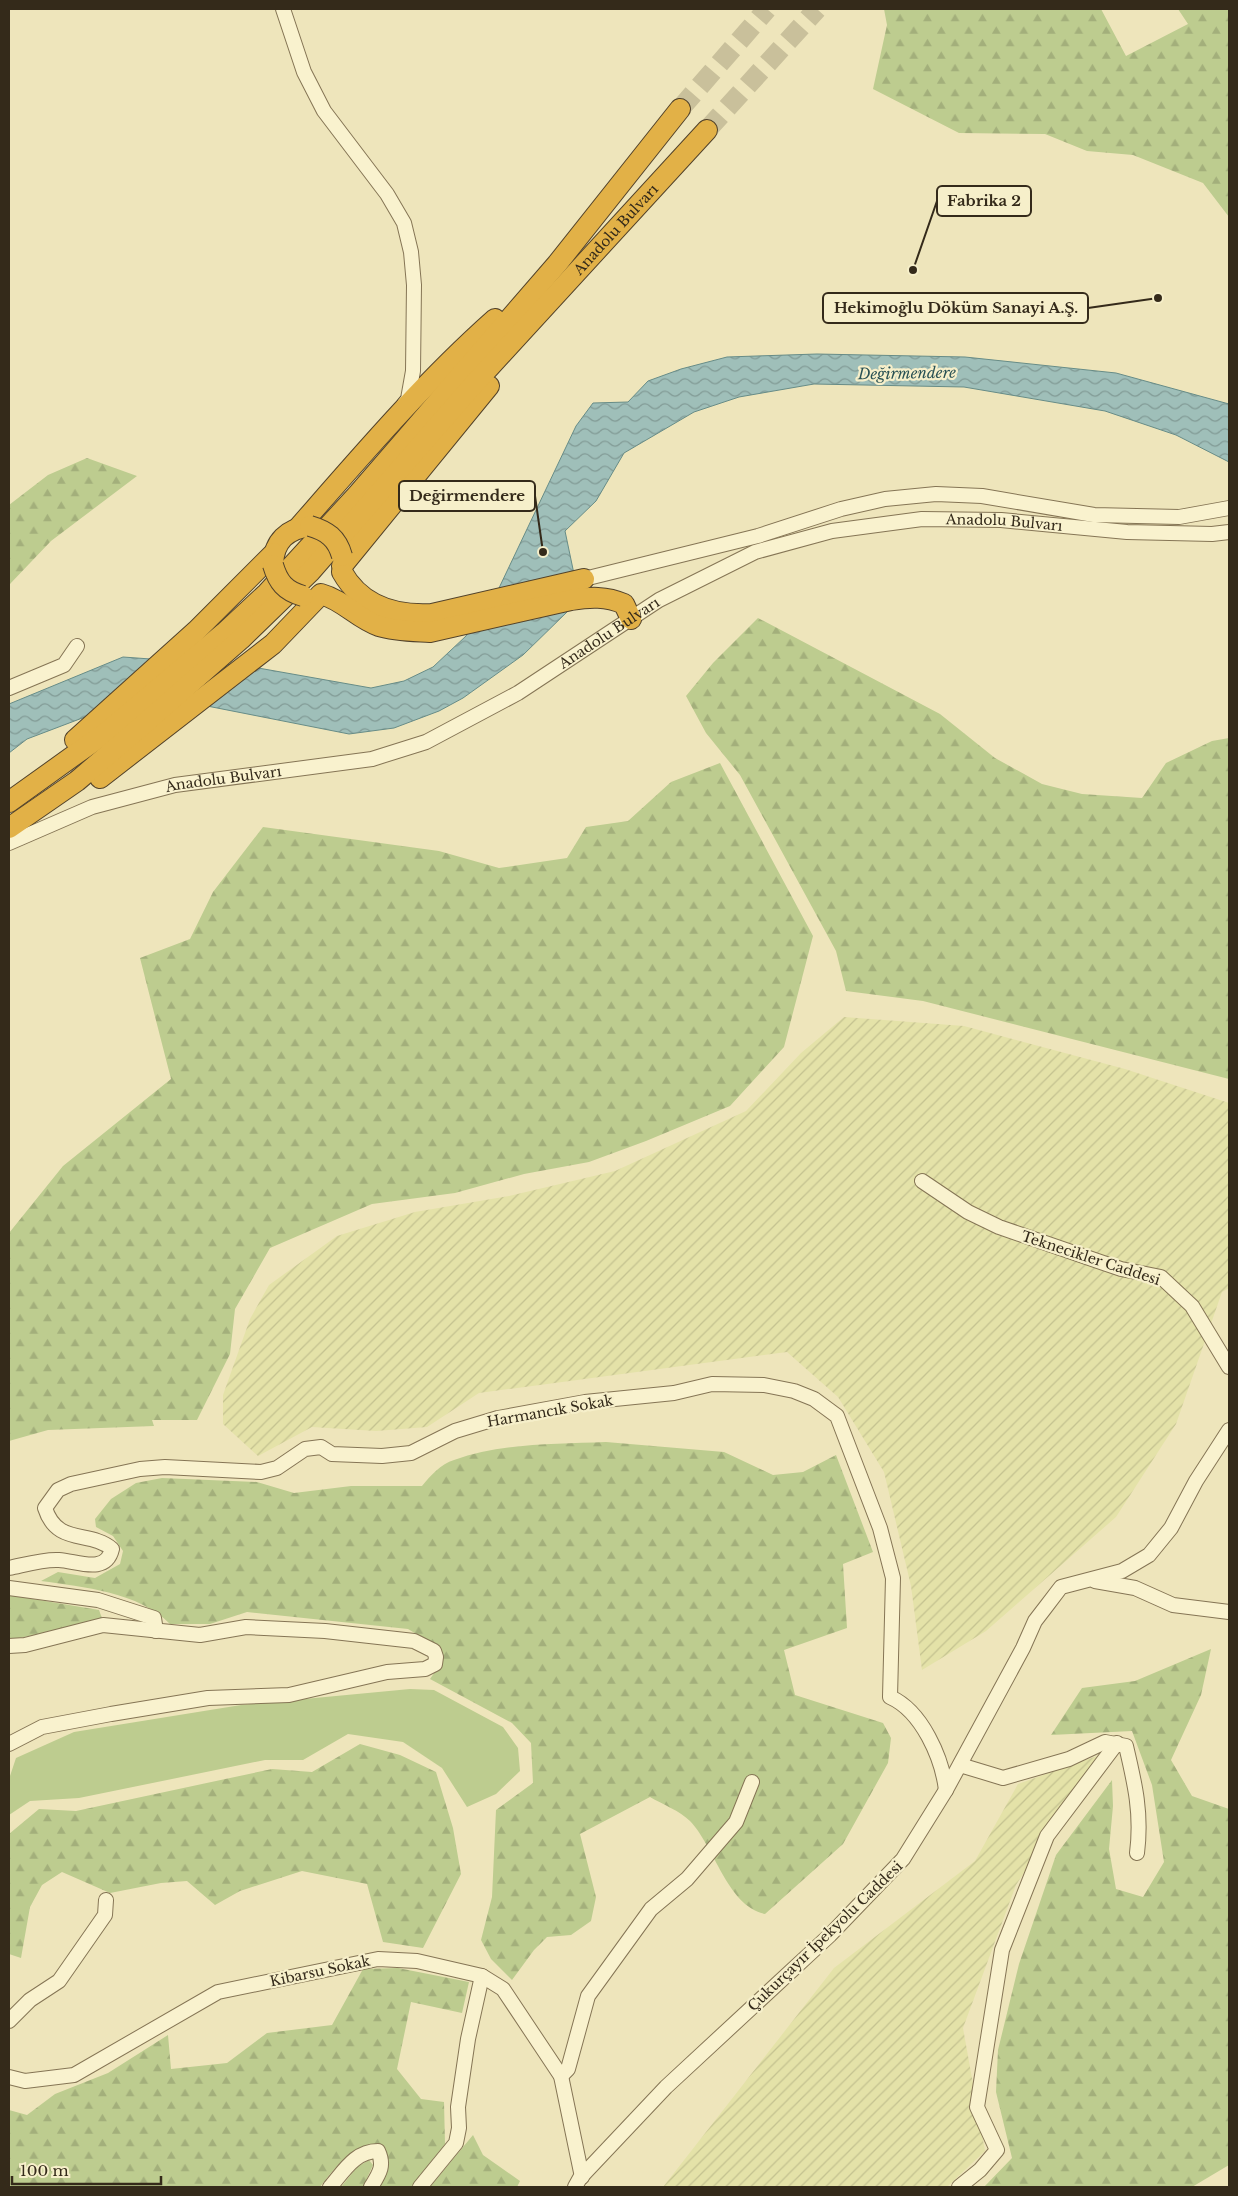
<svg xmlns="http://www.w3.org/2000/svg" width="1238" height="2196" font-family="'Libre Baskerville',serif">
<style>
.farmland{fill:url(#farmland-furrows)}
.green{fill:#bdcc8f}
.forest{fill:url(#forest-firs)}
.water{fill:url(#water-waves);stroke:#678c87}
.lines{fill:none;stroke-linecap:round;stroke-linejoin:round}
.highway-tunnel{stroke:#c9c09b;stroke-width:20;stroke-dasharray:20 10;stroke-linecap:butt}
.minor-casing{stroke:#857555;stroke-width:16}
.highway-casing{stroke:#52422a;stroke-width:22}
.minor{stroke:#f9f2ce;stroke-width:14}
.highway{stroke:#e2b147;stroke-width:20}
.highway-bridge-casing{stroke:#52422a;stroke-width:22;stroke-linecap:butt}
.highway-bridge{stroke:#e2b147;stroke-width:20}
.labels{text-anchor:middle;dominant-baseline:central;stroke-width:4.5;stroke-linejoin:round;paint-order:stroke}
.street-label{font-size:14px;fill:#342a1a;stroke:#f6efca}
.water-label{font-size:15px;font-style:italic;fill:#295154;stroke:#f6efca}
.leader{fill:none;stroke:#342a1a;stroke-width:2}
.callout-dot{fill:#342a1a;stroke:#f6efca;stroke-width:2}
.callout{fill:#f6efca;stroke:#342a1a;stroke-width:2}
.callout-label{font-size:15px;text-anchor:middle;font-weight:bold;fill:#342a1a}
</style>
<defs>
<pattern id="farmland-furrows" width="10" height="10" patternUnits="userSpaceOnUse" patternTransform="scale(1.25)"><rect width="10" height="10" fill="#e4e2a8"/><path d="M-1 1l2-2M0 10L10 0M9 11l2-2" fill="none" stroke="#c4c290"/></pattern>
<pattern id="forest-firs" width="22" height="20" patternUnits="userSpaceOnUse" patternTransform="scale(1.25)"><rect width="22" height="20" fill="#bdcc8f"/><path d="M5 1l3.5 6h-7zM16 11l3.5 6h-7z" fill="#a3af7b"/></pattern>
<pattern id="water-waves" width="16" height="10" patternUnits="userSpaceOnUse" patternTransform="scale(1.25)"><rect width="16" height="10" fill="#9fbfb9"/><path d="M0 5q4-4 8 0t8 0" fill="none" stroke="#829b96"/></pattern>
</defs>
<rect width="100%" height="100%" fill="#eee5bb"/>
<g class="farmland">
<path d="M844 1017 964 1026 1125 1069 1229 1103V1288L1222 1292 1176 1424 1116 1517 986 1631 922 1670 911 1586 884 1472 838 1397 787 1352 479 1393 427 1427 376 1431 312 1427 258 1456 223 1424V1395L250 1319 269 1285 337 1236 415 1212 509 1196 615 1171 746 1111 801 1053Z"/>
<path d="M1100 1755 1016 1885 963 2028 985 2151 947 2187H663L834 1968 975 1861 1018 1784Z"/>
</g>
<path class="green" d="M410 1689 434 1690 503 1727 518 1748 520 1771 496 1794 467 1807 442 1768 403 1742 348 1734 303 1760H265L79 1798 30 1801 9 1815V1779L16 1758 74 1732 241 1705Z"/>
<g class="forest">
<path d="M884 9H1101L1126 56 1188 24 1178 9H1229V217L1203 183 1133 155 1087 151 1045 134 959 133 873 89 887 25Z"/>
<path d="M87 458 137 476 51 541 9 585V505L48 475Z"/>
<path d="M758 618 940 714 995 758 1042 784 1082 794 1142 798 1166 763 1212 741 1229 738V1079L923 1001 846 991 836 951 740 775 706 733 686 696 713 663Z"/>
<path d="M720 763 813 936 784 1047 730 1106 646 1141 589 1162 524 1174 455 1193 372 1204 270 1248 235 1309 230 1354 197 1420H152L154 1426 48 1430 9 1441V1233L63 1166 171 1079 140 958 190 939 213 892 263 827 439 851 499 868 567 858 586 827 628 821 671 782Z"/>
<path d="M606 1442 724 1452 773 1475 803 1472 836 1455 873 1552 843 1564 847 1628 784 1650 795 1695 883 1723 891 1738 888 1763 843 1844 765 1914C727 1906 715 1847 690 1821 680 1811 662 1804 650 1797L580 1834 596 1897 591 1921 571 1935 547 1937 534 1950 512 1980 491 1959 481 1940 492 1897 496 1810 533 1783 531 1743 512 1723 430 1679 443 1660 438 1647 408 1629 247 1612 210 1624H170C139 1592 83 1587 41 1581L58 1572 95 1578 120 1564 123 1551 113 1536 96 1527 95 1519 111 1499 136 1483 162 1478 257 1482 294 1493 351 1486H422C430 1476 441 1464 454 1460 502 1443 556 1444 606 1442Z"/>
<path d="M9 1595 99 1610 103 1621 9 1640Z"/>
<path d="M1211 1649 1201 1695 1171 1760 1192 1796 1229 1809V2165L1192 2187H984L1012 2158 996 2092 998 2050 1019 1964 1056 1855 1112 1780 1113 1806 1109 1849 1116 1889 1143 1897 1164 1862 1152 1785 1132 1731 1051 1735 1082 1688 1135 1681Z"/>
<path d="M360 1744 400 1755 436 1772 453 1828 461 1874 423 1948 383 1942 367 1884 302 1871 240 1891 215 1905 187 1881 161 1883 110 1893 62 1872 42 1885 30 1907 21 1958 9 1954V1834L39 1809 76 1811 272 1769 312 1772Z"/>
<path d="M398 1968 469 1982 462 2013 411 2002 397 2069 421 2099 444 2102 445 2144 411 2187H377C385 2171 390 2162 382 2145 353 2143 336 2166 320 2187H9V2110L27 2115 55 2094 108 2073 168 2035 171 2069 227 2063 267 2033 332 2025 363 1969Z"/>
<path d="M473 2135 483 2155 520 2181 517 2187H430Z"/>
<path d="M369 2160 373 2165 363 2187H341L357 2167Z"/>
</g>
<path class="water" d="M817 354 965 357 1116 373 1229 404V462L1176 435 1105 411 964 387 814 384 739 397 694 412 624 453 596 501 565 531 574 574 567 612 523 655 463 698 439 711 394 728 349 734 207 706H114L27 739 9 753V704L123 657 247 666 371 688 404 681 433 667 466 636 499 588 576 426 593 403 628 402 648 381 681 369 727 357Z"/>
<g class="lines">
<g class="highway-tunnel">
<path d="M680 109 767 9"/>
<path d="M707 130 817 9"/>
</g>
<g class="minor-casing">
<g id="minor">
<path d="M283 9 304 72 324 111 387 194 404 223 411 252 414 285 413 371 408 399 404 404"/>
<path d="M584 579 758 536 841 509 885 499 936 494 982 496 1094 515 1179 517 1229 508"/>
<path d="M9 688 64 665 77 646"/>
<path id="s1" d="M9 843 92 807 175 785 372 759 426 742 518 693 659 600 755 552 832 531 922 519 1001 520 1127 532 1212 534 1229 532"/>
<path d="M922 1181 968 1212 999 1227 1121 1269 1161 1277 1192 1306 1229 1367"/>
<path d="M9 1568C24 1565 43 1559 59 1560 77 1561 106 1575 112 1549 90 1530 57 1546 45 1508L58 1490 71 1484 140 1469 165 1467 261 1472 277 1468 305 1449 321 1447 332 1454 382 1456 411 1453 455 1431 498 1418 585 1402 674 1393 712 1384 764 1385 794 1391 814 1399 837 1416 880 1528 893 1578 890 1697C922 1711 942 1758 946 1790"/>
<path d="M1095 1581 1135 1588 1173 1605 1229 1612"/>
<path d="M9 1588 98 1600 154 1618 156 1631"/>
<path d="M9 1646 25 1645 103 1625 200 1635 246 1627 325 1631 414 1641 434 1651 436 1657 435 1664 425 1669 387 1672 289 1695 208 1698 111 1714 42 1727 9 1744"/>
<path d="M960 1765 1003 1778 1069 1759 1105 1742 1126 1746C1135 1784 1142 1814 1137 1853"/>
<path d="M9 2021 30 2000 59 1981 105 1915 106 1900"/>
<path d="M561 2076 568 2069 588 1996 651 1909 687 1879 736 1822 752 1782"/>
<path d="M9 2077 25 2081 74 2075 218 1992 378 1959 417 1961 482 1976 503 1989 561 2076 582 2177"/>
<path d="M330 2187C344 2171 355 2151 378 2151 385 2166 379 2174 371 2187"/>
<path d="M420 2187 456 2143 459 2128 458 2107 468 2039 482 1976"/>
<path d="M575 2187 580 2178 666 2087 830 1935 903 1859 946 1790 1023 1648 1035 1621 1045 1608 1061 1587 1122 1571 1149 1555 1171 1528 1196 1481 1229 1430"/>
<path d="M959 2187 980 2170 997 2150 977 2107 1002 1950 1047 1836 1117 1743"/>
</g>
</g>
<g class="highway-casing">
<g id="highway">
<path d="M298 528C361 456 424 382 495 319"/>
<path d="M273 564C274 541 287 529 310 526"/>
<path d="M342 566 489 386"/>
<path d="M342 572C361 606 396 616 432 614L584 579"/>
<path d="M75 740 196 631 274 553"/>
<path d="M100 778 273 644 321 594C343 600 358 619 379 626 395 631 414 631 430 632L571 600C590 597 606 596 624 604L631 619"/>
<path d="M9 802 108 731 224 633 267 593 357 495 557 264 680 109"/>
<path id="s2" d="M9 828 77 781 137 730 241 639 311 571 474 384 707 130"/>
</g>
</g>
<use href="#minor" class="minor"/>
<use href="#highway" class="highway"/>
<g class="highway-bridge-casing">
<g id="highway-bridge">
<path d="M310 526C327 531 337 538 342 556"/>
<path d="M273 565C278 582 285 591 303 596"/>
</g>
</g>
<use href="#highway-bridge" class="highway-bridge"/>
</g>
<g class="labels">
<g class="street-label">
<text stroke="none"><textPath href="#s2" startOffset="855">Anadolu Bulvarı</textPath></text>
<text stroke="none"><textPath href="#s1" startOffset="1065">Anadolu Bulvarı</textPath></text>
<text stroke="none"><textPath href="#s1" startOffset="645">Anadolu Bulvarı</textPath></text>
<text stroke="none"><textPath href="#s1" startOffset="225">Anadolu Bulvarı</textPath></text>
<text transform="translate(1091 1258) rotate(18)">Teknecikler Caddesi</text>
<text transform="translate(550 1411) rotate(-10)">Harmancık Sokak</text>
<text transform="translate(825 1936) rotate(-44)">Çukurçayır İpekyolu Caddesi</text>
<text transform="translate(320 1971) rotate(-12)">Kibarsu Sokak</text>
</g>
<g class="water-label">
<text transform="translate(907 373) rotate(-1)">Değirmendere</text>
</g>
</g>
<path class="leader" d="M913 270L937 201M1158 298L1088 308M543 552L535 496"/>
<g class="callout-dot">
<circle cx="913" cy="270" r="5"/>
<circle cx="1158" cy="298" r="5"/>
<circle cx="543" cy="552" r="5"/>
</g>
<g class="callout">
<rect x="937" y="186" width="94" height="30" rx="5"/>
<rect x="823" y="293" width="265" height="30" rx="5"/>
<rect x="399" y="481" width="136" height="30" rx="5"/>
</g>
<g class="callout-label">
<text x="984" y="206">Fabrika 2</text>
<text x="956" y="313">Hekimoğlu Döküm Sanayi A.Ş.</text>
<text x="467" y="501">Değirmendere</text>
</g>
<rect width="1238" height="2196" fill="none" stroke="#342a1a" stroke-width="20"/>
<path d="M12 2176v8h149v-8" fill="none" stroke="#342a1a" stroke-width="2.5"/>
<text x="20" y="2176" font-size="15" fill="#342a1a" stroke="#f6efca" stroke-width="4" paint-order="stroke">100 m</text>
</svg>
